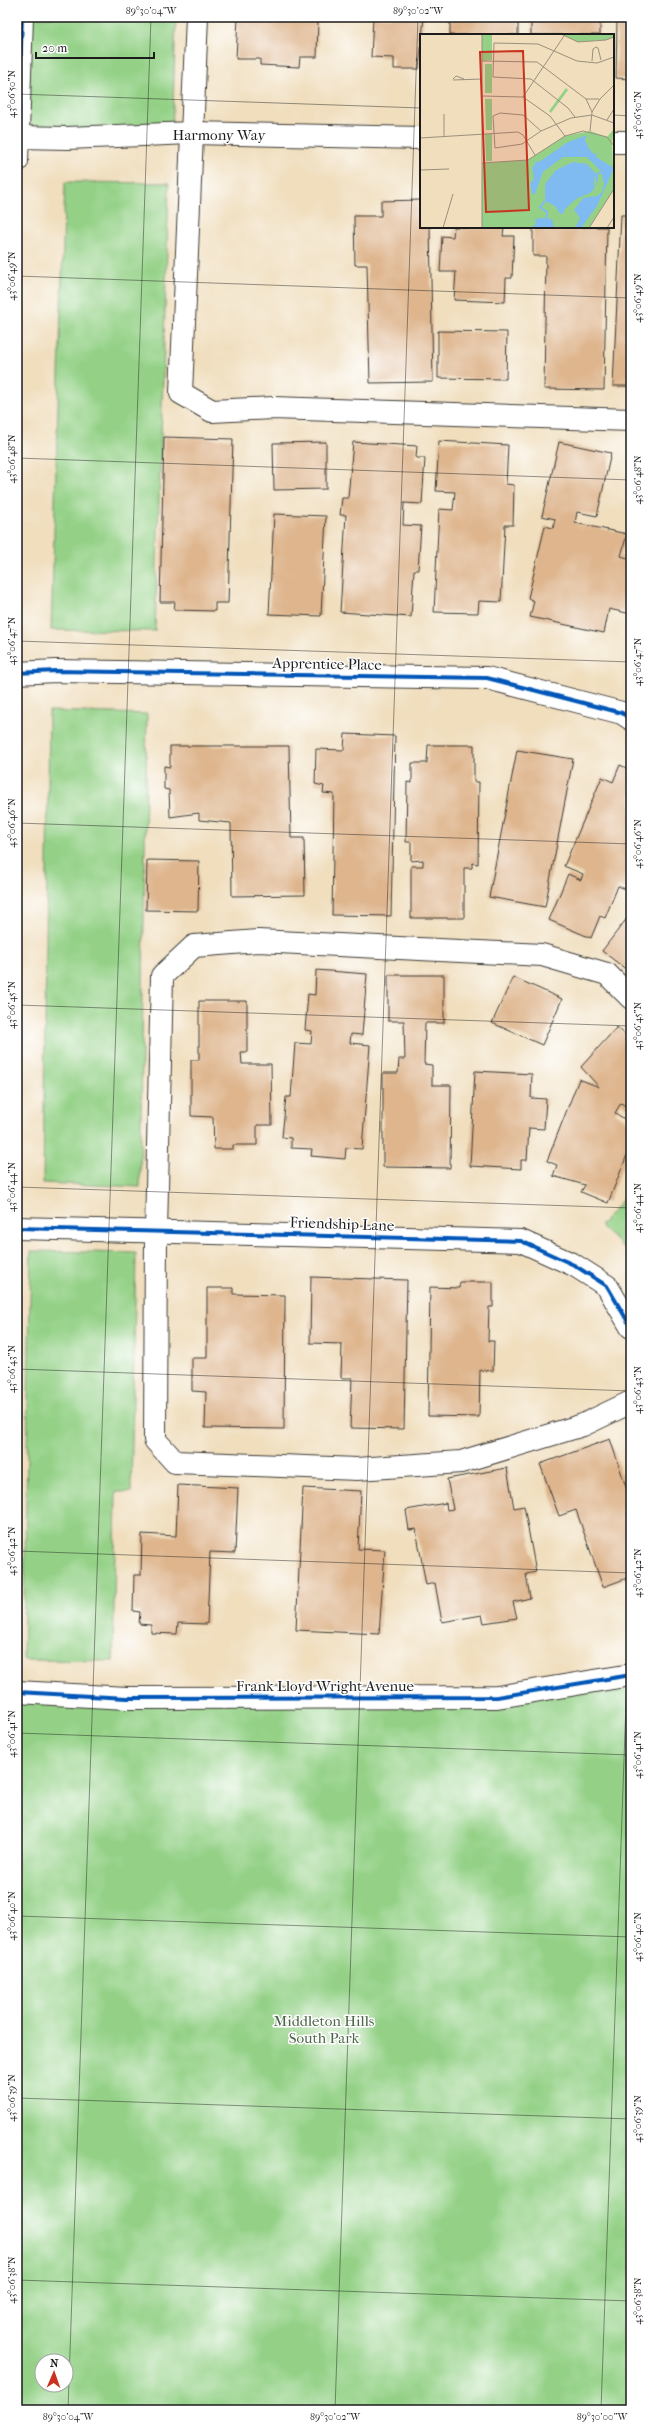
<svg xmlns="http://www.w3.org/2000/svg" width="648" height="2427" font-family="'IM FELL French Canon',serif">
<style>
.green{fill:#94d187;stroke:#587652;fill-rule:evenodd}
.building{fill:#deb58d}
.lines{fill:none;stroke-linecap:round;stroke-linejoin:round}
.minor-casing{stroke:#3c3934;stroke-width:24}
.minor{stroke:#fff;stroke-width:22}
.cycleway-casing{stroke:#fff;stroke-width:6}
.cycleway{stroke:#0057b8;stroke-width:4}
.ticks{fill:none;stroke:#1c1c1c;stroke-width:1;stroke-opacity:0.45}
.labels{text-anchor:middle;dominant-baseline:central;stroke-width:3;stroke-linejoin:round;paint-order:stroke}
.street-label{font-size:15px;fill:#1c1c1c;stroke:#fff}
.park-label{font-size:15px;fill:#4c6447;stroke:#fff}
.inset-river{fill:none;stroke:#7fbbf1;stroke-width:2}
.inset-road{fill:none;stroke:#9b907d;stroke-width:1}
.view{fill:#c8321e;fill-opacity:0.15;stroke:#c8321e;stroke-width:2}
.inset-edge{fill:none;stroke:#1c1c1c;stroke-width:2}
.neatline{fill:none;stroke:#1c1c1c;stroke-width:1.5}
.ticks-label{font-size:10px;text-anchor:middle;fill:#1c1c1c}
</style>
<rect width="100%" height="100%" fill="#fff"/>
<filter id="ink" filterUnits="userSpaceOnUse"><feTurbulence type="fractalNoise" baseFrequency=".025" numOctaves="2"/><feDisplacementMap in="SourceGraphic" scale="8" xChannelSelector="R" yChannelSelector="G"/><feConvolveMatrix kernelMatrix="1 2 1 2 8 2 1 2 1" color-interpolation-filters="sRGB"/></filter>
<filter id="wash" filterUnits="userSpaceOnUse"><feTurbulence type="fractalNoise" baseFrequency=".012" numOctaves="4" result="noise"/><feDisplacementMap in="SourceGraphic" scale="16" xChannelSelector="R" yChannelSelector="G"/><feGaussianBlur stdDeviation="0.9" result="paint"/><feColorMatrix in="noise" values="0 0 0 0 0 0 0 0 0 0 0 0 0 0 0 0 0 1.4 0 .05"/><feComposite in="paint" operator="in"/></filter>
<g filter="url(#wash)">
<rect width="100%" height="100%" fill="#f0debd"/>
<g class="green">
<path d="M22 17H176L172 135 18 137Z"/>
<path d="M65 182 169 183 155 631 51 630Z"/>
<path d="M49 711 147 714 140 1187 43 1183Z"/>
<path d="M631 1190V1246L627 1251 600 1226Z"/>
<path d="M31 1251 136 1253 131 1492H116L113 1661 23 1660Z"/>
<path d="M631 1675V2410H17V1692L497 1697ZM42 2361H66V2385H42Z"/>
</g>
<g id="blocks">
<g class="building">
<path d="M238 17H318L317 57H300L299 67 260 65V59H236Z"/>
<path d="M373 17H424L419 69H394V58L371 57Z"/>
<rect x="450" y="17" width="68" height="18"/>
<rect x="531" y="17" width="69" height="18"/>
<path d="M617 17H631V79L616 78Z"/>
<path d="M421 200V227H430L433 382 370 383 367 265H355L354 216H381V201Z"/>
<path d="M621 215H631V386H613Z"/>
<path d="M454 227H504L503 236H514L512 278H506L505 302 454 300 456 272H440L442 236 453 237Z"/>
<path d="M533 227H607L604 390 544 389 546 256H533Z"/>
<path d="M438 331 507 332 506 379 438 378Z"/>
<path d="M164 437 233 439 228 603H215V611L174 610 175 602H160Z"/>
<path d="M439 441 508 445 506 484 514 485 513 525H505L501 602 479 601 478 613 434 612 439 509 453 510 455 492 436 491Z"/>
<path d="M326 442V489L274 490 273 443Z"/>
<path d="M353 442 417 446 416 458H425L422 504 404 503 403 525 421 526 418 570H414L411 617 340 612 346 515H340L342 498H348Z"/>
<path d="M559 442 611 453 597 516 577 512 575 523 627 534 621 556 631 559V614L609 609 604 633 530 617 534 601 528 598 545 526 553 528 555 519 542 516Z"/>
<path d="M274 514 326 516 321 616 269 614Z"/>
<path d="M345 734 395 736 391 916 332 915 334 794 323 793 324 786 315 784 316 749 344 750Z"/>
<path d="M428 745H474V782H479L478 864 472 863V868H464V918H411V866H423V860L411 861V842H406L407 782 412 783V763H427Z"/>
<path d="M170 746H289L291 838H304L305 895 232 896 231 823 199 820V813L170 817 169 790 164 789V766L170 767Z"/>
<path d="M517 750 573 759 545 907 489 897Z"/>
<path d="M620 765 631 770V883L628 890 618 886 605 918 600 916 591 938 549 920 568 874 581 880 583 874 564 866 602 777 613 782Z"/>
<path d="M147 860 199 861 198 911 146 910Z"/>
<path d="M631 913V973L602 951Z"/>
<path d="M316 970 367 974 362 1035 351 1034 350 1043 370 1045 362 1149 346 1148 345 1159 311 1156 312 1149 291 1148V1138L282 1137 286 1097H291L295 1043 311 1044 312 1031 305 1030 308 994 315 995Z"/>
<path d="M388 975H444V1023H425L424 1064 432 1065V1085H451L450 1168 383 1167V1073H398L399 1059H405L404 1021H388Z"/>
<path d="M513 977 562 999 542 1045 492 1023Z"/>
<path d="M199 1001H247V1052H241L242 1064H271L272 1125H257V1145H233V1149H214L213 1117 191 1116V1060H199Z"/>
<path d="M617 1027 631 1040V1110L621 1103 615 1113 631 1123V1145L608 1203 581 1192 585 1185 553 1176 557 1165 547 1161 579 1079 599 1087 581 1067Z"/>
<path d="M475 1071 532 1074 531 1098 546 1099 544 1129 529 1128 527 1160H521V1169L470 1166Z"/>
<path d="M311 1277 407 1280 404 1429 350 1428 352 1378H341L342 1344 310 1343Z"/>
<path d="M460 1282H493V1307H489L488 1341H494L493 1371 480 1370 479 1417 428 1416 430 1287 459 1288Z"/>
<path d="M207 1288H233V1294L285 1295 284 1429 205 1428 206 1392 192 1391V1358H207Z"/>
<path d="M610 1439 627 1490 631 1489V1580L627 1581V1578L603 1587 576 1510 559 1516 540 1464Z"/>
<path d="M507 1468 514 1508 524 1506 536 1572 526 1574 530 1598 513 1602 517 1618 484 1623 482 1615 442 1622 435 1583 426 1585 416 1529 409 1530 406 1510 446 1503 447 1510 453 1509 447 1479Z"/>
<path d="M178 1485 238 1488 235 1553 210 1552 207 1624 178 1623 177 1634 151 1633V1625L139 1624 140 1612 133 1611 134 1575H141L142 1534 176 1536Z"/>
<path d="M303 1488 361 1491 358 1549 385 1550 379 1634 296 1630Z"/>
</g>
</g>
</g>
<g filter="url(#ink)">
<use href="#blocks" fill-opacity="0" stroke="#3c3934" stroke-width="1"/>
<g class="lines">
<g class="minor-casing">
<g id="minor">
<path d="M197 17 181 393 212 411 273 408 631 420"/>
<path d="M18 137 67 138 192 133 421 138"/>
<path d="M613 142H631"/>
<path d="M17 161 22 17"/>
<path d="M17 673 56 671 487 678 622 713 631 719"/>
<path d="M631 998 607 974 542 955 258 941 194 946 162 976 156 1231 155 1440 175 1462 357 1469 461 1462 583 1425 631 1402"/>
<path d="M17 1228 521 1241 574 1265 607 1286 631 1327"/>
<path d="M17 1692 127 1698 497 1697 631 1675"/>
</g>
</g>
<use href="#minor" class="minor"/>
<g class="cycleway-casing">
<g id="cycleway">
<path d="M17 161 22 17"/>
<path d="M17 673 56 671 487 678 622 713 631 719"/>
<path d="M17 1228 521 1241 574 1265 607 1286 631 1327"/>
<path d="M17 1692 127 1698 497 1697 631 1675"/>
</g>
</g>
<use href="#cycleway" class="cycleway"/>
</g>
</g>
<path class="ticks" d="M17 94 421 108M613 115 631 116M17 276 631 298M17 458 631 480M17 641 631 662M17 823 631 844M17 1005 631 1026M17 1187 631 1208M17 1369 631 1391M17 1551 631 1573M17 1733 631 1755M17 1916 631 1937M17 2098 631 2119M17 2280 631 2301M68 2410 151 17M335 2410 418 17M601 2410 631 1562"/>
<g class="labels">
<g class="street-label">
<text x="219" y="135">Harmony Way</text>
<text transform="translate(327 664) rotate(1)">Apprentice Place</text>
<text transform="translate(342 1224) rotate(2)">Friendship Lane</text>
<text x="325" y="1686">Frank Lloyd Wright Avenue</text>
</g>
<g class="park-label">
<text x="324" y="2021">Middleton Hills<tspan x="324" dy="17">South Park</tspan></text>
</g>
</g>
<g transform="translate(420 34)">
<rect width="194" height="194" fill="#f0debd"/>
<path d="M62 0H72V26L62 27ZM141 0H194V3L186 6 158 8ZM65 30H72V59H65ZM146 54 148 56 131 79 129 77ZM65 65H72V96H66ZM194 95 192 109 194 155 169 194H62V129L108 126 145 102 170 97 187 103ZM65 100H72V127H66Z" fill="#94d187"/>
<path d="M167 101 165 106 170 116 175 121 178 118 176 123 194 134 177 172 161 194H155L160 184 154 176 163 164 177 162 182 158 184 150 181 137 167 123H143L123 138 115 160H112L110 150 114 145 112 132 114 133 116 127 119 128 148 108ZM153 128 167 130 176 140 173 152 177 148 172 158 156 165 144 176V179L140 180 135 172 125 167V150L136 136ZM119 184 132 185 134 194H111L116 190 115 186Z" fill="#7fbbf1"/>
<path class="inset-river" d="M177 148V140L181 138M125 167 120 173 127 178 126 185"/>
<path class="inset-road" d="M62 0V194M141 0 158 8 186 6 194 3M62 27 117 28 166 65 172 78M172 27 173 15 176 13 178 14 181 26M33 45 36 42 44 45M33 46 62 45M62 62 103 63 130 82 145 102M103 63 144 2M166 65H179M24 80V103M155 83 148 74 111 45 73 43 74 9 118 10 157 27 177 29 194 23M187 86 194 75M121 97 103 81 80 79 73 82 75 114 102 110 121 97 151 84 172 81 194 89M170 97 172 78 180 65 194 51M0 104 98 98 103 101 115 121M62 129 108 126 145 102 163 97 187 103 194 112M0 136 29 135M23 194 33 160M169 194 194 155M187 194 194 183"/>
<path class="view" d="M103 17 109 176 66 178 60 18Z"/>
<rect width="194" height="194" class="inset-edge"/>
</g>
<rect width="648" height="2427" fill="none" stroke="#fff" stroke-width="44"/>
<g transform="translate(54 2373) rotate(2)"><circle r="19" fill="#ffffff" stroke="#a4a4a4"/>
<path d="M0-3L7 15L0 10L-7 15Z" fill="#c8321e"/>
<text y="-6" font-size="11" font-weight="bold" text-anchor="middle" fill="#1c1c1c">N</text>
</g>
<path d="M36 52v6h118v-6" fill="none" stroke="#1c1c1c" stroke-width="2"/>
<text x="42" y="52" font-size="12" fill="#1c1c1c" stroke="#ffffff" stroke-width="3" paint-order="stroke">20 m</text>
<rect x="22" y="22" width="604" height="2383" class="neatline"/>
<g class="ticks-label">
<text x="151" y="14">89°30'04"W</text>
<text x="418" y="14">89°30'02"W</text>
<text transform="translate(11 94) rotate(-90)" y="4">43°06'50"N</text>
<text transform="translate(637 115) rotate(-90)" y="4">43°06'50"N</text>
<text transform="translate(11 276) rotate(-90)" y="4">43°06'49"N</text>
<text transform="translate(637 298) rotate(-90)" y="4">43°06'49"N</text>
<text transform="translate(11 459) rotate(-90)" y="4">43°06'48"N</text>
<text transform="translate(637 480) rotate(-90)" y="4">43°06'48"N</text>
<text transform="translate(11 641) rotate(-90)" y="4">43°06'47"N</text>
<text transform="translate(637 662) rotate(-90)" y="4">43°06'47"N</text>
<text transform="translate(11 823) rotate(-90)" y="4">43°06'46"N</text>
<text transform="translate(637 844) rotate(-90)" y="4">43°06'46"N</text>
<text transform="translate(11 1005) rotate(-90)" y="4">43°06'45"N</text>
<text transform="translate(637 1026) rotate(-90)" y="4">43°06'45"N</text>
<text transform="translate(11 1187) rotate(-90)" y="4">43°06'44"N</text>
<text transform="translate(637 1208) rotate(-90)" y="4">43°06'44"N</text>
<text transform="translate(11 1369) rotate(-90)" y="4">43°06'43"N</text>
<text transform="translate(637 1390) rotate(-90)" y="4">43°06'43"N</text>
<text transform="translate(11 1551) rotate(-90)" y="4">43°06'42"N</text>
<text transform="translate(637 1573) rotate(-90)" y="4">43°06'42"N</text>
<text transform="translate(11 1734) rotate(-90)" y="4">43°06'41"N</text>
<text transform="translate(637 1755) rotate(-90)" y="4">43°06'41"N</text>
<text transform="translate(11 1916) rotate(-90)" y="4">43°06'40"N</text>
<text transform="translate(637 1937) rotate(-90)" y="4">43°06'40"N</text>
<text transform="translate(11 2098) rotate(-90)" y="4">43°06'39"N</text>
<text transform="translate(637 2119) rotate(-90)" y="4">43°06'39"N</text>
<text transform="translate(11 2280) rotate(-90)" y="4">43°06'38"N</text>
<text transform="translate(637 2301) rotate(-90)" y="4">43°06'38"N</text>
<text x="68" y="2420">89°30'04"W</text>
<text x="335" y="2420">89°30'02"W</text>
<text x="602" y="2420">89°30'00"W</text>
</g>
</svg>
